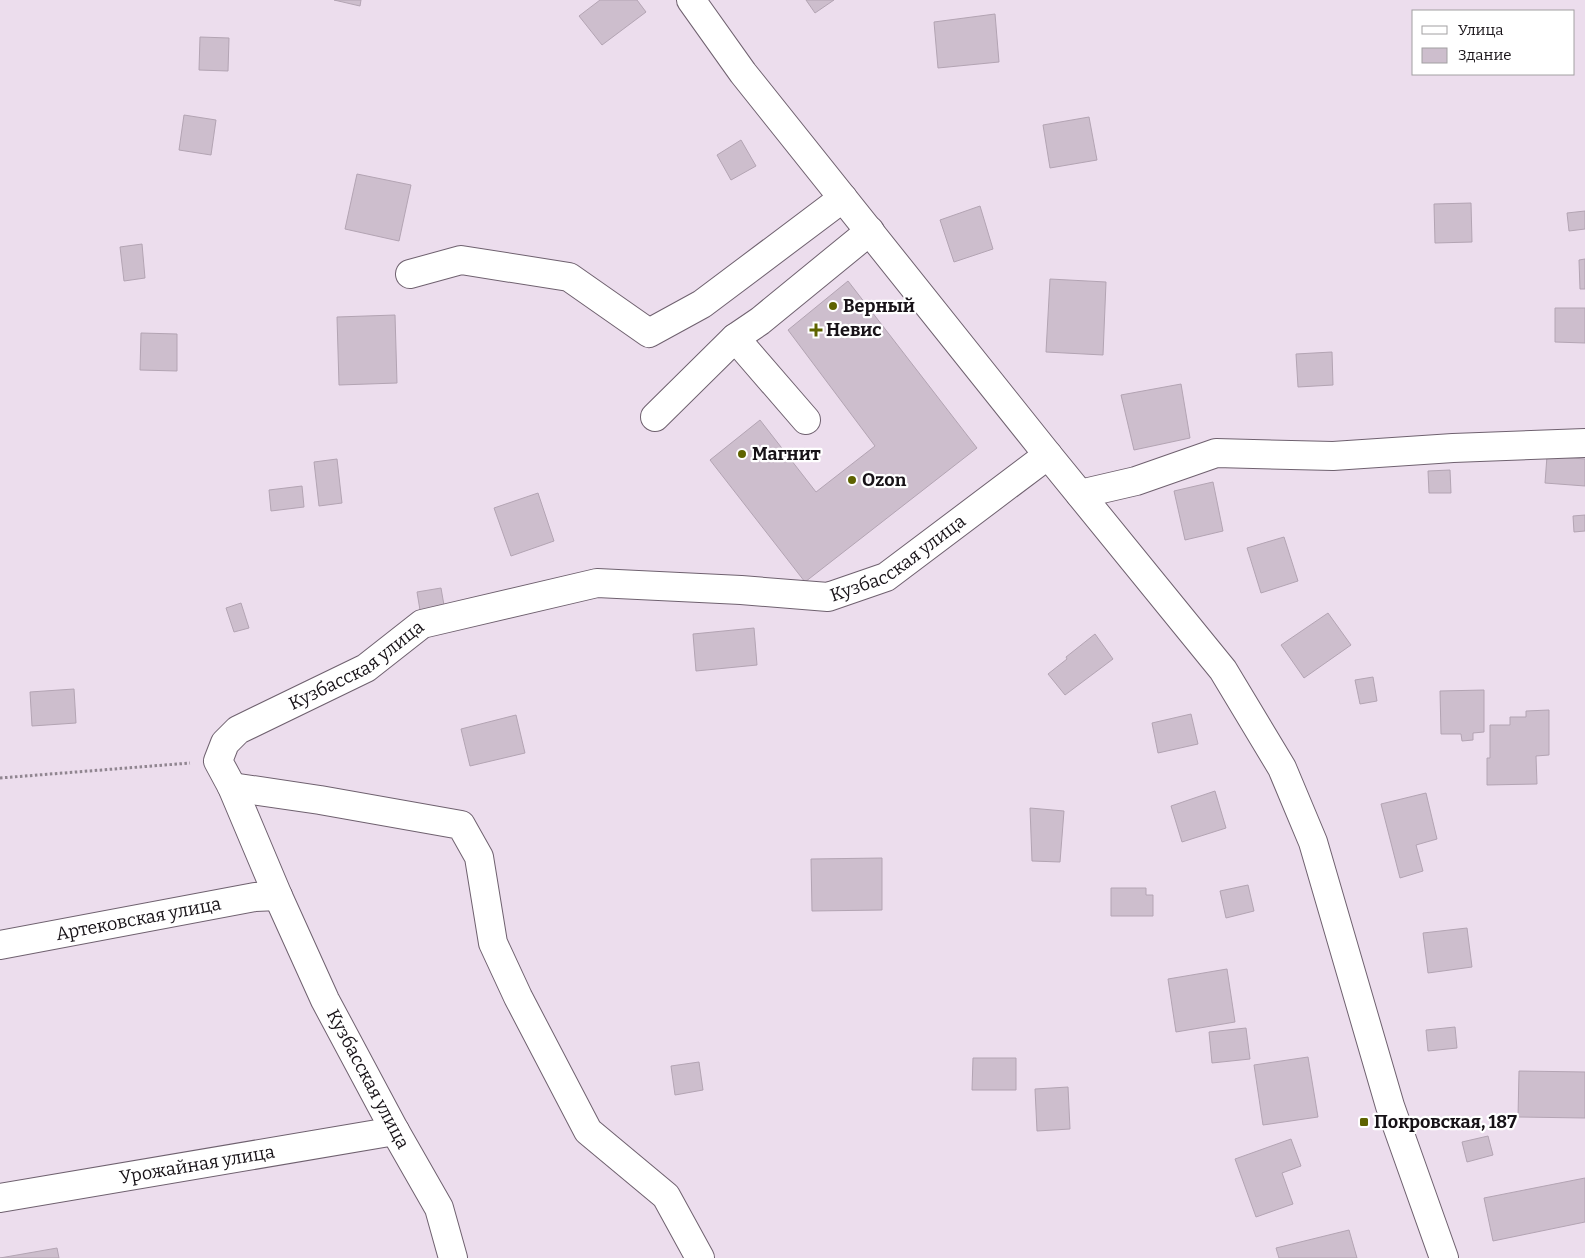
<svg xmlns="http://www.w3.org/2000/svg" width="1585" height="1258" font-family="Bitter,serif">
<style>
.building{fill:#cdbecd;stroke:#b3a4b3}
.lines{fill:none;stroke-linecap:round;stroke-linejoin:round}
.minor-casing{stroke:#6f616f;stroke-width:30}
.major-casing{stroke:#6f616f;stroke-width:30}
.path{stroke:#908590;stroke-width:3;stroke-dasharray:2.5 2.5;stroke-linecap:butt}
.minor{stroke:#fff;stroke-width:28}
.major{stroke:#fff;stroke-width:28}
.poi-dot{fill:#5e6300;stroke:#fff;stroke-width:2}
.labels{text-anchor:middle;dominant-baseline:central;stroke-width:4.5;stroke-linejoin:round;paint-order:stroke}
.poi-label{font-size:18px;font-weight:bold;fill:#171217;stroke:#fff;text-anchor:start}
.street-label{font-size:18px;fill:#171217;stroke:#fff}
</style>
<rect width="100%" height="100%" fill="#ecdded"/>
<g class="building">
<path d="M334 0H361L360 6Z"/>
<path d="M600 0H637L646 12 602 45 579 16Z"/>
<path d="M806 0H834L815 13Z"/>
<path d="M995 14 999 62 938 68 934 22Z"/>
<path d="M200 37 229 38 228 71 199 70Z"/>
<path d="M184 115 216 120 211 155 179 150Z"/>
<path d="M1089 117 1097 160 1050 168 1043 125Z"/>
<path d="M741 140 756 166 731 180 717 155Z"/>
<path d="M357 174 411 185 399 241 345 229Z"/>
<path d="M1471 203 1472 242 1435 243 1434 204Z"/>
<path d="M980 206 993 249 954 262 940 220Z"/>
<path d="M1585 211V229L1569 231 1567 213Z"/>
<path d="M142 244 145 278 124 281 120 247Z"/>
<path d="M1585 259V289H1580L1579 260Z"/>
<path d="M1050 279 1106 282 1103 355 1046 352Z"/>
<path d="M848 281 977 448 805 582 710 460 760 420 816 492 875 446 788 330Z"/>
<path d="M1555 308H1585V343L1555 342Z"/>
<path d="M395 315 397 383 339 385 337 317Z"/>
<path d="M141 333 177 334V371L140 370Z"/>
<path d="M1332 352 1333 385 1298 387 1296 354Z"/>
<path d="M1181 384 1190 438 1134 450 1121 395Z"/>
<path d="M1547 456 1585 459V486L1545 483Z"/>
<path d="M337 459 342 503 319 506 314 462Z"/>
<path d="M1450 470 1451 493H1429L1428 471Z"/>
<path d="M1213 482 1223 531 1185 540 1174 491Z"/>
<path d="M302 486 304 507 271 511 269 490Z"/>
<path d="M538 493 554 541 511 556 494 508Z"/>
<path d="M1585 515V531L1574 532 1573 516Z"/>
<path d="M1284 537 1298 581 1261 593 1247 548Z"/>
<path d="M441 588 445 611 421 616 417 592Z"/>
<path d="M241 603 249 628 234 632 226 608Z"/>
<path d="M1328 613 1351 645 1304 678 1281 645Z"/>
<path d="M754 628 757 665 696 671 693 634Z"/>
<path d="M1095 634 1113 659 1065 695 1048 674 1067 659 1066 657Z"/>
<path d="M1373 677 1377 701 1360 704 1355 680Z"/>
<path d="M74 689 76 723 32 726 30 692Z"/>
<path d="M1484 690V732L1473 733V740L1462 741 1461 734H1441L1440 691Z"/>
<path d="M1549 710V755L1536 756 1537 784 1487 785V758H1490V725H1510V717H1526V711Z"/>
<path d="M1191 714 1198 744 1158 753 1152 723Z"/>
<path d="M516 715 525 753 470 766 461 729Z"/>
<path d="M1215 791 1226 828 1182 842 1171 806Z"/>
<path d="M1426 793 1437 839 1416 845 1423 871 1400 878 1381 804Z"/>
<path d="M1030 808 1064 811 1060 862 1032 861Z"/>
<path d="M882 858V910L812 911 811 859Z"/>
<path d="M1248 885 1254 911 1226 918 1220 891Z"/>
<path d="M1111 888H1146V895H1153V916H1111Z"/>
<path d="M1467 928 1472 967 1428 973 1423 933Z"/>
<path d="M1227 969 1235 1022 1176 1032 1168 979Z"/>
<path d="M1455 1027 1457 1048 1428 1051 1426 1030Z"/>
<path d="M1246 1028 1250 1059 1212 1063 1209 1032Z"/>
<path d="M1308 1057 1318 1117 1263 1125 1254 1065Z"/>
<path d="M973 1058H1016V1090H972Z"/>
<path d="M699 1062 703 1090 675 1095 671 1066Z"/>
<path d="M1519 1071 1585 1072V1118L1518 1117Z"/>
<path d="M1068 1087 1070 1129 1037 1131 1035 1089Z"/>
<path d="M1488 1136 1493 1155 1467 1162 1462 1142Z"/>
<path d="M1291 1139 1301 1166 1282 1173 1293 1204 1256 1217 1235 1159Z"/>
<path d="M1585 1178V1222L1493 1241 1484 1198Z"/>
<path d="M1349 1230 1357 1258H1279L1276 1248Z"/>
<path d="M57 1248 59 1258H0Z"/>
</g>
<g class="lines">
<g class="minor-casing">
<g id="minor">
<path d="M410 274 461 260 569 277 649 333 702 304 843 198"/>
<path d="M735 338 806 420"/>
<path d="M655 417 735 338 760 321 870 231"/>
<path d="M1080 494 1136 481 1216 453 1333 456 1453 448 1585 443"/>
<path d="M232 787 320 800 461 825 479 857 493 943 518 997 588 1131 666 1196 700 1258"/>
<path id="s1" d="M0 945 255 897 278 896"/>
<path id="s2" d="M0 1198 395 1131"/>
<path id="s3" d="M453 1258 439 1208 395 1131 325 1000 278 896 232 787 218 761 225 743 238 730 366 668 422 624 597 583 741 590 828 597 886 577 1048 455"/>
</g>
</g>
<g class="major-casing">
<path id="major" d="M691 0 743 73 1048 455 1223 670 1282 768 1313 842 1390 1106 1444 1258"/>
</g>
<path class="path" d="M0 778 190 763"/>
<use href="#minor" class="minor"/>
<use href="#major" class="major"/>
</g>
<g class="poi-dot">
<circle cx="833" cy="306" r="5"/>
<path d="M813.5 322.5h5v5h5v5h-5v5h-5v-5h-5v-5h5z"/>
<circle cx="742" cy="454" r="5"/>
<circle cx="852" cy="480" r="5"/>
<rect x="1359" y="1117" width="10" height="10" rx="2.5"/>
</g>
<g class="labels">
<g class="poi-label">
<text x="843" y="306">Верный</text>
<text x="826" y="330">Невис</text>
<text x="752" y="454">Магнит</text>
<text x="862" y="480">Ozon</text>
<text x="1374" y="1122">Покровская, 187</text>
</g>
<g class="street-label">
<text stroke="none"><textPath href="#s3" startOffset="1294">Кузбасская улица</textPath></text>
<text stroke="none"><textPath href="#s3" startOffset="724">Кузбасская улица</textPath></text>
<text stroke="none"><textPath href="#s1" startOffset="141">Артековская улица</textPath></text>
<text transform="translate(368 1079) rotate(62)">Кузбасская улица</text>
<text stroke="none"><textPath href="#s2" startOffset="200">Урожайная улица</textPath></text>
</g>
</g>
<rect x="1412" y="10" width="162" height="65" fill="#ffffff" stroke="#a2a0a2"/>
<rect x="1422" y="26" width="25" height="8" fill="#ffffff" stroke="#a2a0a2"/>
<text x="1458" y="35" font-size="15" fill="#171217">Улица</text>
<rect x="1422" y="48" width="25" height="15" fill="#cdbecd" stroke="#a2a0a2"/>
<text x="1458" y="60" font-size="15" fill="#171217">Здание</text>
</svg>
